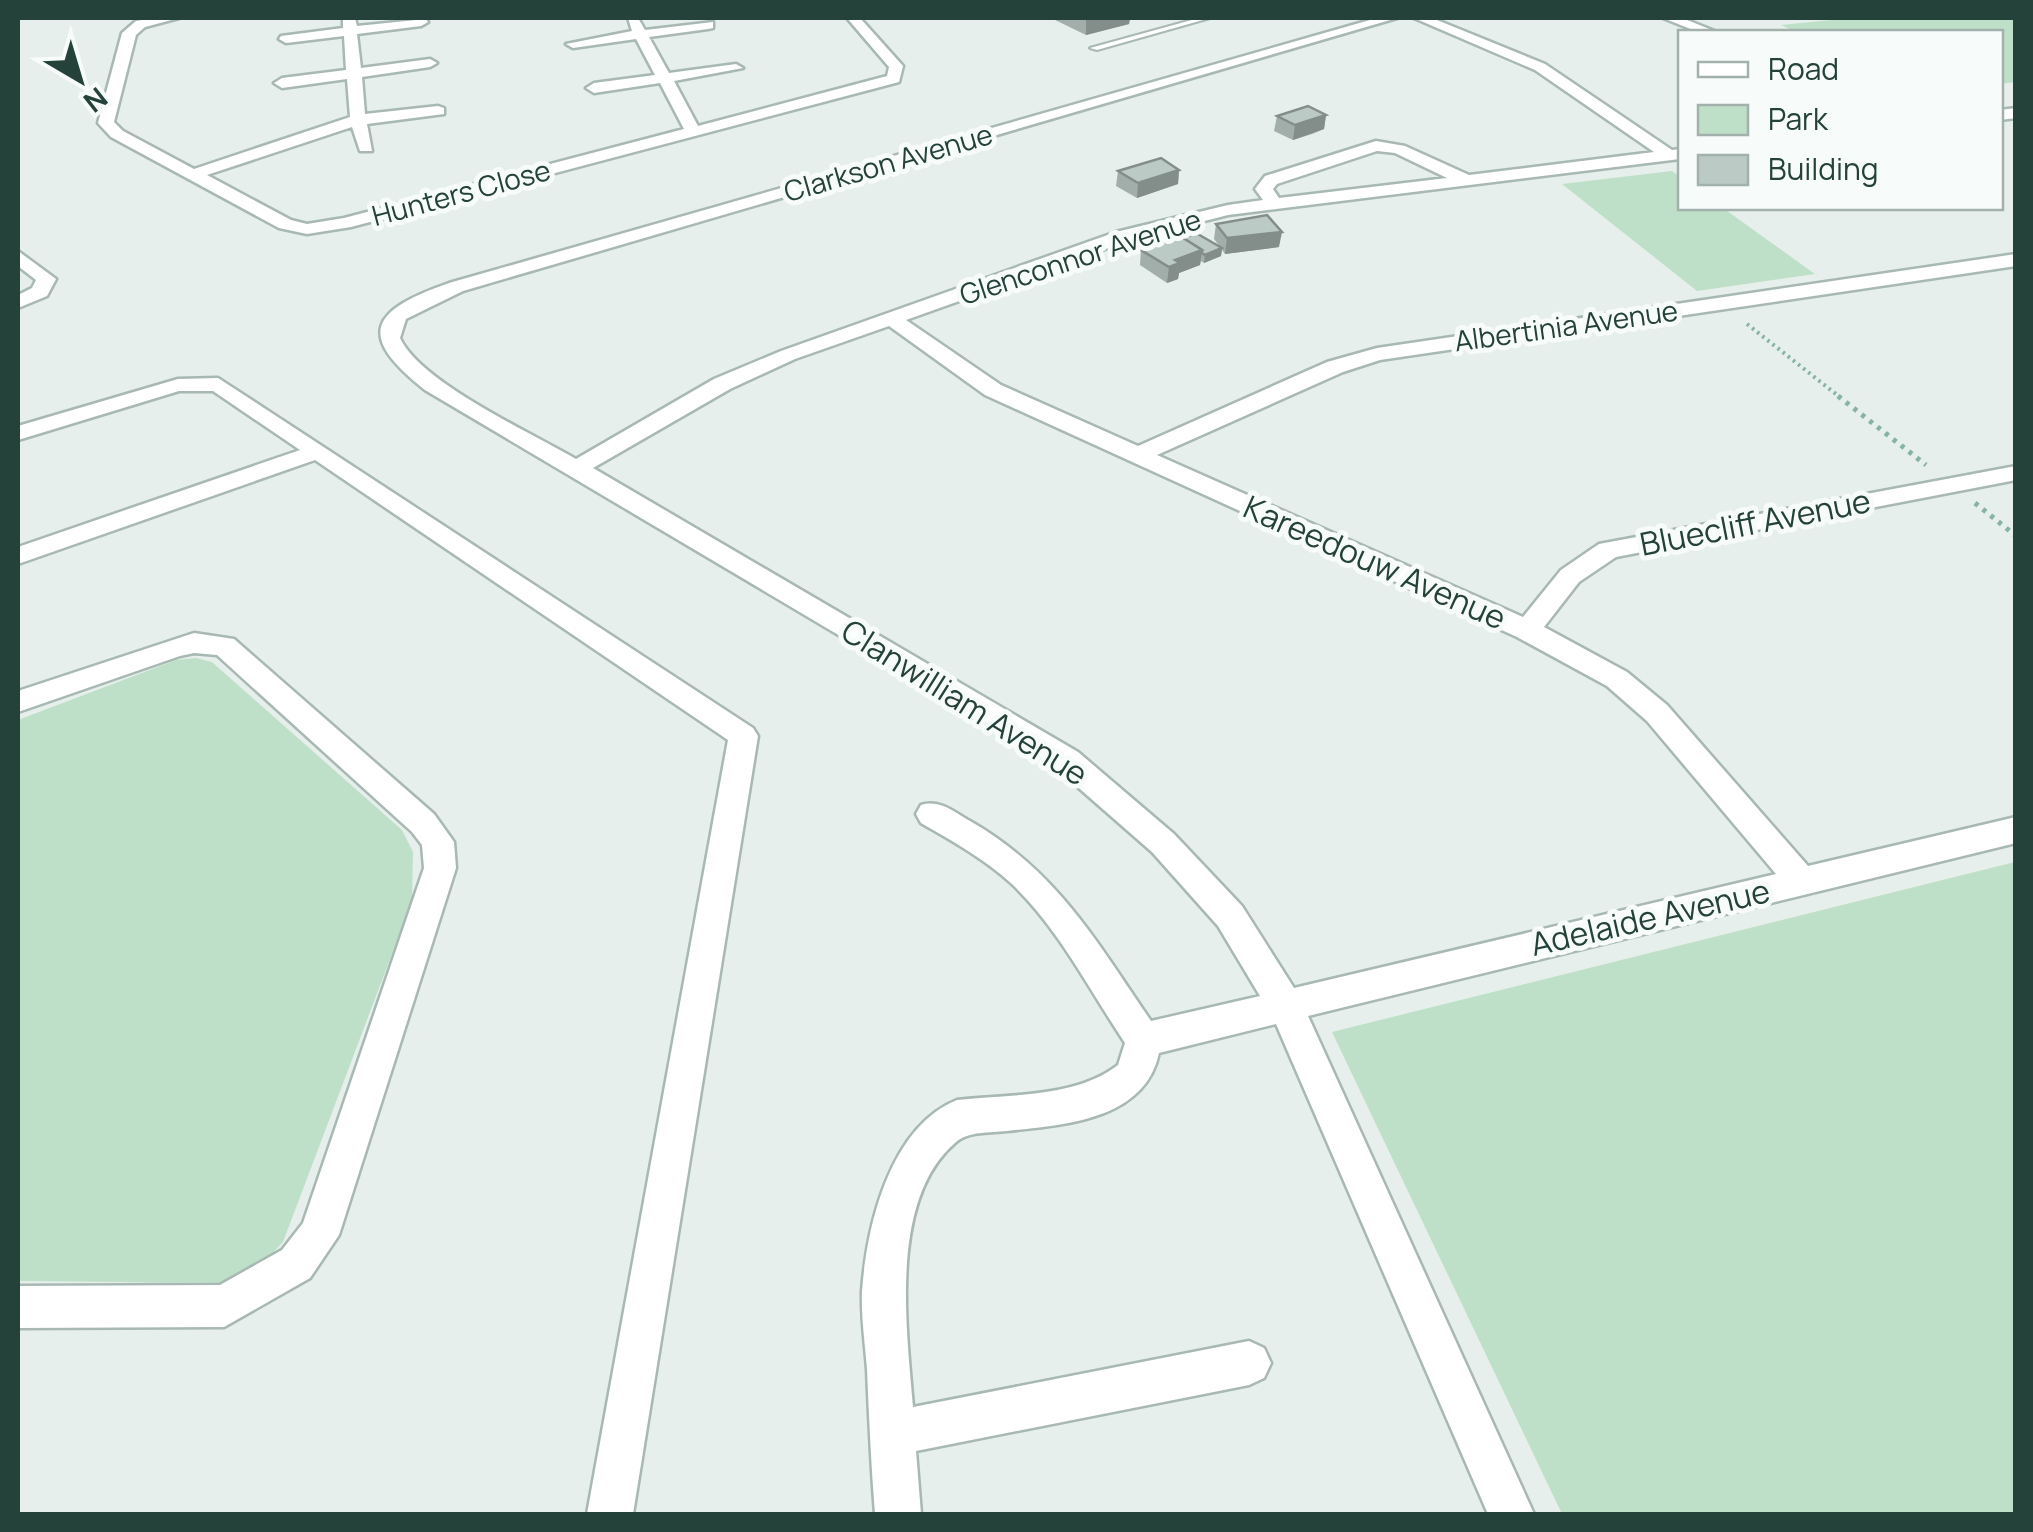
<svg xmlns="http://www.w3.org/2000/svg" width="2033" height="1532" font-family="Manrope,sans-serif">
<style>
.green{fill:#bfe0c8}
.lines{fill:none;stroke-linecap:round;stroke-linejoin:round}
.lane-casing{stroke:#a8b8b2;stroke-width:4}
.street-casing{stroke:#a8b8b2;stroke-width:5}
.path-far1{stroke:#86b3a5;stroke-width:4;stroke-dasharray:2.5 4;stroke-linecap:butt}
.path{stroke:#86b3a5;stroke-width:5;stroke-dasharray:4 6;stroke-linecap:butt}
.lane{fill:#fff;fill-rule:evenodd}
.street{fill:#fff;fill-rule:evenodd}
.wall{fill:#a1aea9}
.shaded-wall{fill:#838d89}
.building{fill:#bbcac4;stroke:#838d89;stroke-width:2.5}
.labels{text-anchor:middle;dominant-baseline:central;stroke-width:10;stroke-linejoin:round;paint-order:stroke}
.far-street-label{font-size:28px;fill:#24423a;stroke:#f7fbf9}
.street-label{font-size:32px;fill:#24423a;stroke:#f7fbf9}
</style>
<rect width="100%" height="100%" fill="#e6efeb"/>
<g class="green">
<path d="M1851 18H2015V82L2001 84 2000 32H1796L1781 25Z"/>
<path d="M1672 171 1680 177V208H1723L1815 274 1697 291 1562 184Z"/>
<path d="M196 658 212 662 402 830 413 852 412 901 283 1242 259 1267 225 1283 18 1281V720L176 660Z"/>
<path d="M2015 862V1514H1562L1332 1032Z"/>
</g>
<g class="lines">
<g class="lane-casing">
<path id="lane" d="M1199 18H1210L1097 50 1090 48Z"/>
</g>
<g class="street-casing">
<g id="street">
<path d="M153 18H179L145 27 136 35 114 122 123 131 194 169 350 117 347 79 282 88 274 83 282 78 346 70 344 36 286 43 279 39 281 36 343 28V18H355L357 26 426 19 428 22 421 26 357 34 361 68 430 59 437 63 430 67 362 77 365 114 438 106 444 108V114L367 124 372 151H360L352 127 207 175 291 220 307 224 344 218 684 129 660 83 594 93 586 88 594 83 655 75 636 39 573 48 566 44 632 31 628 18H638L645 30 713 22V28L708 29 649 37 669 73 736 64 743 68 674 81 698 126 887 76 889 67 847 18H860L903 66 899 82 351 227 307 234 279 228 111 137 98 123 122 33 136 21Z"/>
<path d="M1377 18H1397L463 291 406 319 400 338C420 382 531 433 576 459L714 379 781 351 1116 232 1228 205 1263 200 1255 189 1265 176 1376 141 1405 146 1469 175 1654 152 1535 70 1414 18H1432L1545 64 1672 150 1680 149V159L1228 215 1130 240 906 320 1001 385 1138 446 1327 362 1377 348 2016 254V266L1380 360 1343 372 1157 455 1523 617 1561 570 1599 544 2016 466V480L1616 557 1579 582 1544 627 1627 672 1667 705 1808 866 2016 817V843L1308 1016 1534 1514H1488L1276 1024 1159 1053C1145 1120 1064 1125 1007 1131 990 1133 969 1131 956 1142 888 1199 907 1330 913 1407L1249 1341 1264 1348 1271 1363 1264 1378 1249 1385 916 1451 921 1514H875C871 1465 869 1418 867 1369 865 1343 861 1317 862 1291 867 1225 890 1127 957 1100 1009 1094 1076 1098 1118 1065L1125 1043C1089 989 1059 929 1012 884 985 859 952 841 921 823L916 814 921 805C940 799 954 812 970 821 1057 871 1096 941 1151 1021L1260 996 1218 926 1152 852 1056 768 982 720 425 390C354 334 372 310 449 283ZM1377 151 1395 153 1447 178 1279 198 1273 189 1277 184ZM889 326 985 395 1517 637 1607 686 1647 721 1776 874 1294 988 1242 906 1174 834 1078 752 593 468 730 389 795 359Z"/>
<path d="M1663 18H1682L1717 32H1698Z"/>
<path d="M2016 108V118L2000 120V110Z"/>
<path d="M18 251 56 279 47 296 18 308V295L32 288 36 280 18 266Z"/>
<path d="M218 378 753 728 758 736 633 1514H587L728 740 315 460 18 564V547L300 450 213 391H179L18 440V426L178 379Z"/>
<path d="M194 633 234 639 434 814 454 842 456 868 339 1235 310 1278 224 1327 18 1328V1286L220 1285 282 1250 303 1223 424 868 422 845 412 832 217 655 194 653 180 656 18 712V691Z"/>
</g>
</g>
<path class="path-far1" d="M1747 324 1841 398"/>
<g class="path">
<path d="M1838 396 1926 465"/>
<path d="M1975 503 2016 536"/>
</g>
<use href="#lane" class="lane"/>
<use href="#street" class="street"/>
</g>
<g class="wall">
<path d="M1051 18H1130L1129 24 1086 35Z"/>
<path d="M1326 115 1324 129 1312 134 1293 140 1274 131 1277 116Z"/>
<path d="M1179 170 1178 184 1137 198 1116 186 1118 171Z"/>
<path d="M1216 224 1279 247 1225 254 1222 250 1221 256 1204 263 1201 261 1200 265 1179 273 1178 279 1167 283 1140 265 1141 250 1183 238 1220 247 1214 239Z"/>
</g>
<g class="shaded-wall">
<path d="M1086 18H1130L1129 24 1086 35Z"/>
<path d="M1326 115 1324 129 1293 140 1295 125Z"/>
<path d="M1179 170 1178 184 1137 198 1138 183Z"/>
<path d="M1282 232 1279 247 1225 254 1227 238Z"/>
<path d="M1222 248 1221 256 1204 263 1205 255Z"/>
<path d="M1202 250 1200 265 1179 273 1178 279 1167 283 1169 267 1175 260Z"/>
</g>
<g class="building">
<path d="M1308 106 1326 115 1295 125 1277 116Z"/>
<path d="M1161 158 1179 170 1138 183 1118 171Z"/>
<path d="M1267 215 1282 232 1227 238 1216 224Z"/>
<path d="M1196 233 1222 248 1205 255 1202 253V250L1183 238Z"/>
<path d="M1180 236 1202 250 1175 260 1180 263 1169 267 1141 250Z"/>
</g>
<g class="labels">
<g class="far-street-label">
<text transform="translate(888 162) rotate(-16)">Clarkson Avenue</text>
<text transform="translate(461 192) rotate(-15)">Hunters Close</text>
<text transform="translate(1080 256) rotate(-18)">Glenconnor Avenue</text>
<text transform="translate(1566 325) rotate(-8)">Albertinia Avenue</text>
</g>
<g class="street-label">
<text transform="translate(1755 522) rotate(-11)">Bluecliff Avenue</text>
<text transform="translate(1375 562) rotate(24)">Kareedouw Avenue</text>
<text transform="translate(965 702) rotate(32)">Clanwilliam Avenue</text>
<text transform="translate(1650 917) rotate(-13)">Adelaide Avenue</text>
</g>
</g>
<rect width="2033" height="1532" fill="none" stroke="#24423a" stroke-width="40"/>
<rect x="1678" y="30" width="325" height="180" fill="#f7fbf9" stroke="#a3b1ad" stroke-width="2.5"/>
<rect x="1698" y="62" width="50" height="15" fill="#ffffff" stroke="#a3b1ad" stroke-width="2.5"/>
<text x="1768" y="80" font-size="30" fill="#24423a">Road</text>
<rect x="1698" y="105" width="50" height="30" fill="#bfe0c8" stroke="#a3b1ad" stroke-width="2.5"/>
<text x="1768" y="130" font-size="30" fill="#24423a">Park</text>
<rect x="1698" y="155" width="50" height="30" fill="#bbcac4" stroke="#a3b1ad" stroke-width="2.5"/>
<text x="1768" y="180" font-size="30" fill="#24423a">Building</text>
<g transform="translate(80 80) rotate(142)" stroke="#f7fbf9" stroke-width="8" paint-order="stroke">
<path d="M0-8L18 38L0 25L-18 38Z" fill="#24423a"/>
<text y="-15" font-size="28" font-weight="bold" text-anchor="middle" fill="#24423a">N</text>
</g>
</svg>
